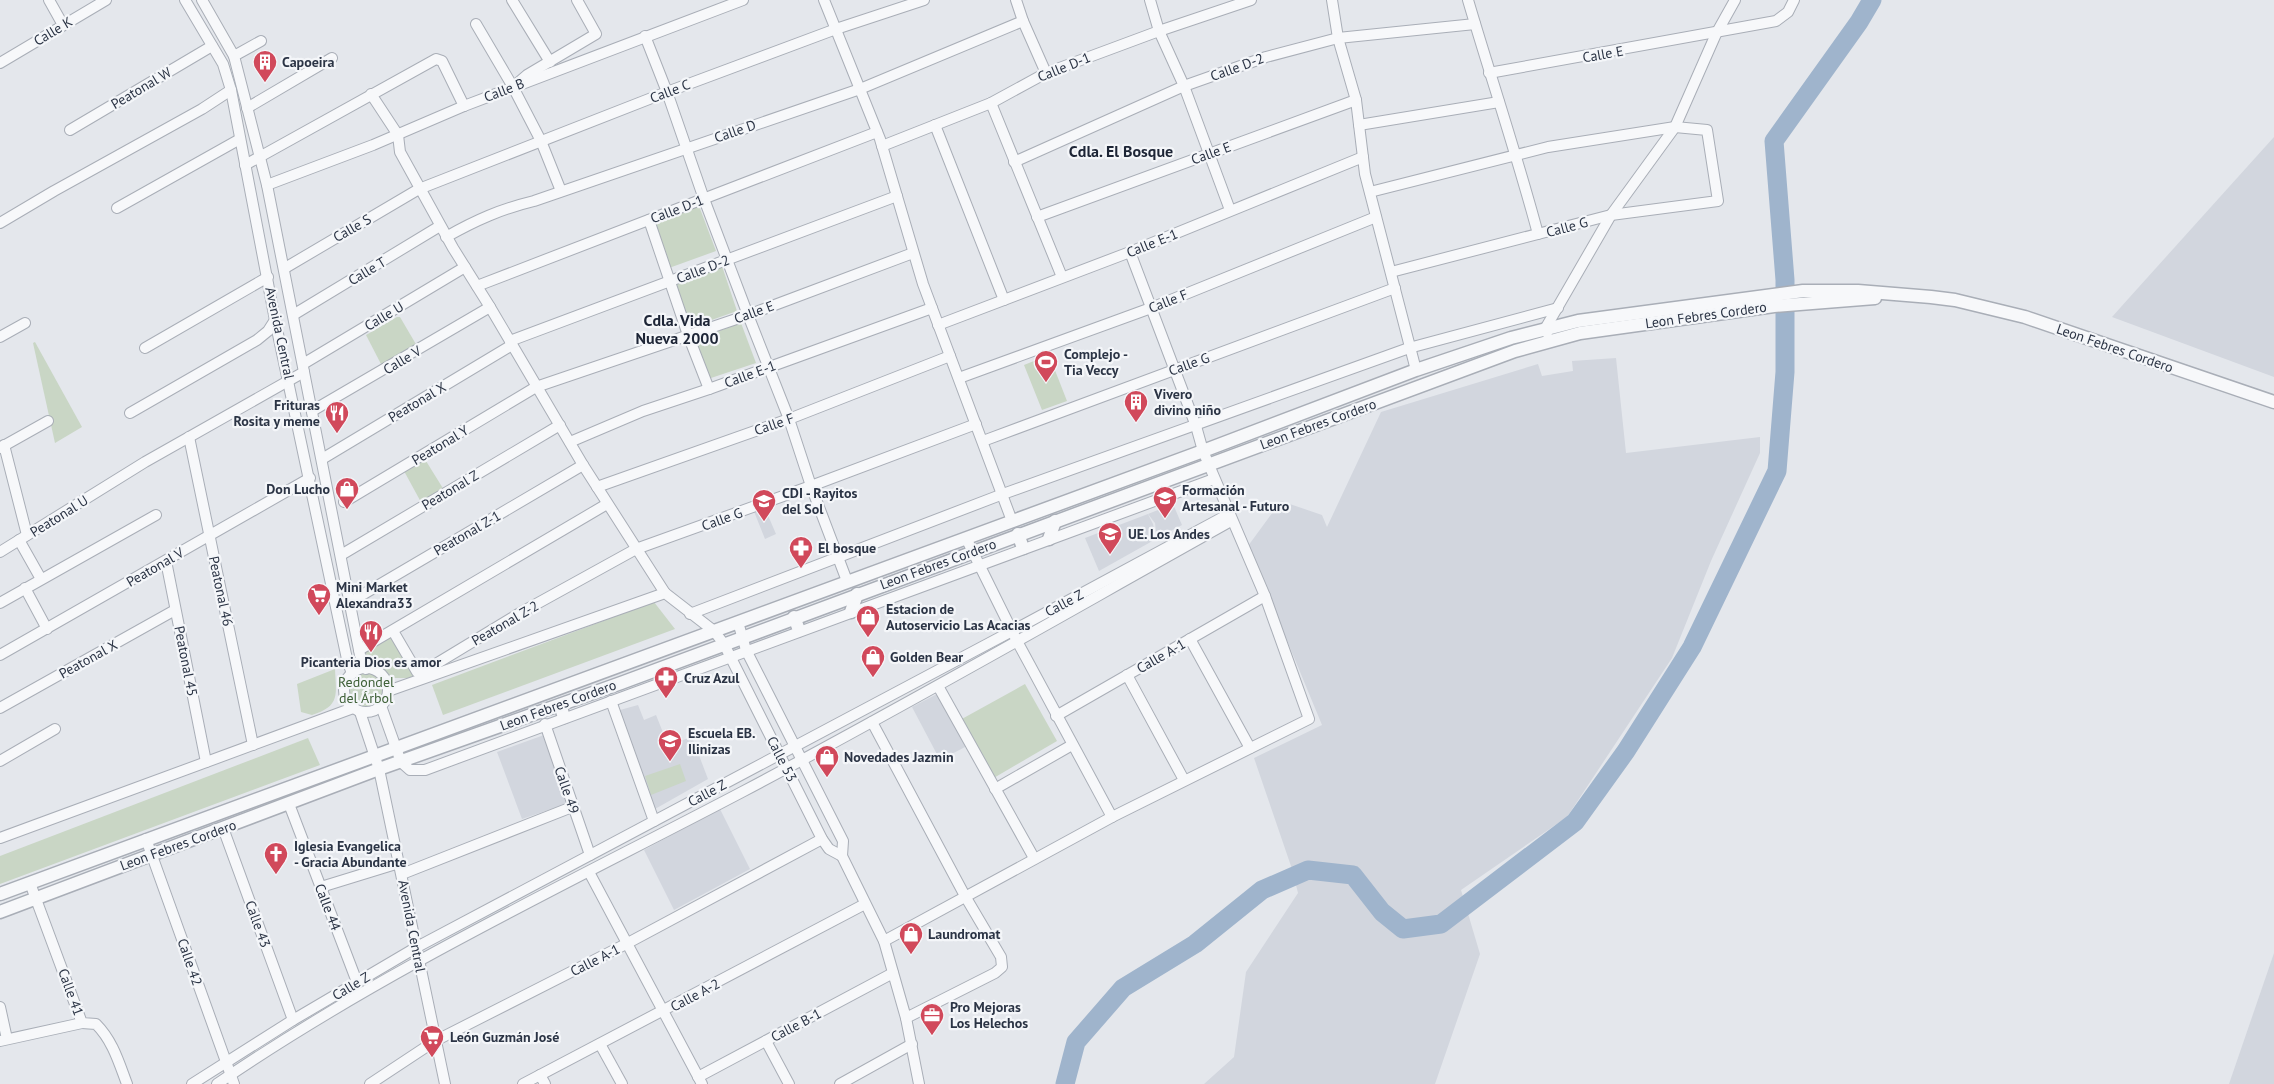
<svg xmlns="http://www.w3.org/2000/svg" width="2274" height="1084" font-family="'PT Sans',sans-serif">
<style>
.built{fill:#d2d6de}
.green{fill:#c9d6c5}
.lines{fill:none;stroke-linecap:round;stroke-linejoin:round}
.river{stroke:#9fb4cc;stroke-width:19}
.minor-casing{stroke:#a9aeb7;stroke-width:12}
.tertiary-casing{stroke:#a9aeb7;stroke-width:15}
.minor{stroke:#f7f8fa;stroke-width:10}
.tertiary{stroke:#f7f8fa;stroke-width:12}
.labels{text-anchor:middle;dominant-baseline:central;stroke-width:4.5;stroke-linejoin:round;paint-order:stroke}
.street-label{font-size:14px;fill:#2b3445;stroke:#f4f6f9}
.poi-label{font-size:14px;font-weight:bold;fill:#2b3445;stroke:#f4f6f9;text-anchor:start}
.park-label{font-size:14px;fill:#3f6138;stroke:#f4f6f9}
.quarter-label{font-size:16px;font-weight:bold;fill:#1d2536;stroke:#f4f6f9}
</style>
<rect width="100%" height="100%" fill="#e4e7ec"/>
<g class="built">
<path d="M2274 137V377L2112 317 2129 298Z"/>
<path d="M1616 358 1626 453 1760 437V453L1711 561 1672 658 1567 817 1461 890 1480 954 1435 1084H1204L1234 1057 1246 972 1298 893 1292 869 1254 758 1322 725 1248 546 1281 501 1322 515 1327 527 1381 412 1538 364 1542 376 1573 371 1572 361Z"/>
<path d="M1173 504 1182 525 1157 538 1155 523 1148 514Z"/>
<path d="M764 506 776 534 765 539 753 509Z"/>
<path d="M1148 514 1153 524 1156 539 1099 571 1085 538Z"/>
<path d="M939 693 967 746 940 760 912 707Z"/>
<path d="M638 705 644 720 656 715 668 745 692 737 708 779 655 809 620 710Z"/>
<path d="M544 735 566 804 522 819 497 752Z"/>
<path d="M720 809 750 869 674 910 644 850Z"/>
<path d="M2274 953V1084H2229Z"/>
</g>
<g class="green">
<path d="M699 206 716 251 669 268 653 222Z"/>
<path d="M722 266 737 311 689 328 675 284Z"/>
<path d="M397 317H400L417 346 382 366 366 335Z"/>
<path d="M741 323 756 363 708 379 694 340Z"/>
<path d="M35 342 82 427 55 443 33 343Z"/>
<path d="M1049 355 1067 401 1042 410 1024 365Z"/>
<path d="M423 460 426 461 444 490 422 504 404 471Z"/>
<path d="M654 602 675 629 443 715 432 685Z"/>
<path d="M393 635 415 675 409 678H388L383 671 371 666 364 650Z"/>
<path d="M335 669C336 694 341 706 312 715L301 712 297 684Z"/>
<circle cx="366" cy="690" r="19"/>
<path d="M1025 684 1057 741 992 779 960 720Z"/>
<path d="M308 738 320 765 0 884V856Z"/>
<path d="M680 764 686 781 651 795 645 776Z"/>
</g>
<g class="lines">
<path class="river" d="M1065 1084 1076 1042 1123 988 1195 944 1262 890 1308 870 1353 875 1382 912 1403 929 1441 924 1575 822 1626 751 1692 647 1777 471 1785 372V280L1774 141 1859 22 1872 0"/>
<g class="minor-casing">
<g id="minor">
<path d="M49 0 63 25"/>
<path d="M185 0 223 64 231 90 275 320 347 659 352 674"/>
<path d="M202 0 234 56 267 185 360 655 366 669"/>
<path d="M512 0 550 62"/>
<path d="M824 0 880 139 923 284 1012 521"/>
<path d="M1016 0 1023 21 1046 73"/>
<path d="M1150 0 1159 31 1184 86 1230 210"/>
<path d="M1332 0 1338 38 1356 100 1365 174 1416 370"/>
<path d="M1468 0C1491 78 1517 155 1538 234"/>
<path d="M476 24 513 87"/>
<path d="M645 36 667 92 704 199 748 315 789 419 811 486 847 581"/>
<path d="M234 56 261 41"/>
<path d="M0 63 106 0"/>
<path d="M1489 73 1776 21 1788 12 1794 0"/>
<path d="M371 94 398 135 400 152 453 248 490 307 583 465 665 593"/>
<path d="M991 103 1062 277"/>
<path d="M247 108 332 58"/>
<path d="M935 125 1004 300"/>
<path d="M1359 125 1499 102"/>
<path d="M70 130 212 46"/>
<path d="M882 146 991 103 1046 73 1159 31 1251 0"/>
<path d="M1014 162 1184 86 1266 57 1338 38 1475 24"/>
<path d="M245 165 436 59 442 61 464 106"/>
<path d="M267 185 373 145 464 106 743 0"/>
<path d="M561 191 541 141 513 87 527 75 596 34 577 0"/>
<path d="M1370 192 1548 147 1675 127 1707 130 1718 201 1611 215 1391 272"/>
<path d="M117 208 240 139"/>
<path d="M1037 217 1356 100"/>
<path d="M649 220 688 335 709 389"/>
<path d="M0 223 54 191 202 109 231 90"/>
<path d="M446 237C476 220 501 209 534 201L860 89 1023 21"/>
<path d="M285 268 419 189 667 92 836 29 924 0"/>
<path d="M477 286 877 132"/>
<path d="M293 315 440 226"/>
<path d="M938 325 1130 252 1363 157"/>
<path d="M1547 333 1545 329 1611 215 1675 127 1716 34 1735 0"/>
<path d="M0 337 25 323"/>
<path d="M510 341 897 196"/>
<path d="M145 348 268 277"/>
<path d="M303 364 465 267"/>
<path d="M959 378 1151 308 1376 217"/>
<path d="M312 411 490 307"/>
<path d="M130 413 257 340 268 331 275 320"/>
<path d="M189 437 253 745"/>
<path d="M983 441 1395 288"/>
<path d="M570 442 643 411 709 389 932 308"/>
<path d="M4 445 27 535"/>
<path d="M0 448 48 421"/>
<path d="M322 459 512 345"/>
<path d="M597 487 789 419 950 356"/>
<path d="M344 502 536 387 748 315 913 253"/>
<path d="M966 538 1017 641 1112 817"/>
<path d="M19 540 41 579"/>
<path d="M0 552 145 462 304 372"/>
<path d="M341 555 560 425"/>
<path d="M166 561 206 762"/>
<path d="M25 588 47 629"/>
<path d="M350 602 583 465"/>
<path d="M0 603 156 515"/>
<path d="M690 614 1003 494 1409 348 1558 308"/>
<path d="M738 622 746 650 843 841 842 856 884 941 906 1018 919 1084"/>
<path d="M393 631 417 672 421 673 520 613 636 549 811 486 976 424"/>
<path d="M1190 639 1250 748"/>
<path d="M359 650 607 504"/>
<path d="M0 655 310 478"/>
<circle cx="366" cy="690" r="22"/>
<path d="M1127 675 1184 780"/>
<path d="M938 686 1034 858"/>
<path d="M388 691 665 593 714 631 724 644 822 839 829 849 842 856"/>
<path d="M611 701 654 821"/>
<path d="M381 706 401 762 410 770H425L1214 479"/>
<path d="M0 708 175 610"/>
<path d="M360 712 379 769 445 1084"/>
<path d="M1056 716 1265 596"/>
<path d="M872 722 965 896 1001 957 1002 967 995 973 906 1018"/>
<path d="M545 724 590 855"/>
<path d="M0 761 55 729"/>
<path d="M995 789 1072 745"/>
<path d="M289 804 357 982"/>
<path d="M223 828 293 1020"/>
<path d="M0 838 353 708"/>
<path d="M146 839 234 1084"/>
<path d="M589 872 702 1084"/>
<path d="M402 874 572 807"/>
<path d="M30 883 82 1023 96 1024C113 1041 119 1063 127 1084"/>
<path d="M321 887 399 863"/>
<path d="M884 941 1112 817 1309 719 1265 596 1203 451 1196 426 1130 252"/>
<path d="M0 1007 7 1039"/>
<path d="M0 1041 82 1023"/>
<path d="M766 1041 789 1084"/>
<path d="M600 1044 622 1084"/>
<path d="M540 1075 545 1084"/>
<path d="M698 1077 893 973"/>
<path d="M192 1084 293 1020 417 947 1012 631 1229 514"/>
<path d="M217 1084C382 971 565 885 742 792 907 705 1068 612 1231 521"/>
<path d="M370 1084 435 1041 626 944 822 839"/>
<path d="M523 1084 865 904"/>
<path d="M840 1084 912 1044"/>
</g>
</g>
<g class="tertiary-casing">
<g id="tertiary">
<path d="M1018 534 1023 548"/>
<path d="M1049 539 1055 521"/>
<path d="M851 612 857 594"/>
<path d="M794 617 799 630"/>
<path d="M560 705 564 717"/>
<path d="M0 894 1203 451 1416 370 1511 338 1578 321 1803 291H1858L1931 297 1955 300 2025 317 2274 402"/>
<path d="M0 912 379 769 621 683 1515 351 1580 333 1774 306 1875 298"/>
</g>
</g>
<use href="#minor" class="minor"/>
<use href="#tertiary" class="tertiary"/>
</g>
<defs>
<g id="building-pin" transform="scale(1.25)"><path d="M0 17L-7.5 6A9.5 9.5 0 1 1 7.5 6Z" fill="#d1495b" stroke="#f4f6f9"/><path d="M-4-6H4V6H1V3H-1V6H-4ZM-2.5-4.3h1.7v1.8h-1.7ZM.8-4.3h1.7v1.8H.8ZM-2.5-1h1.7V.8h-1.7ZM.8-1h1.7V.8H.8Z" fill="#fff"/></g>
<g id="stadium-pin" transform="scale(1.25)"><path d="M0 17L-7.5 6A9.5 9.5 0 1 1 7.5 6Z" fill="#d1495b" stroke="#f4f6f9"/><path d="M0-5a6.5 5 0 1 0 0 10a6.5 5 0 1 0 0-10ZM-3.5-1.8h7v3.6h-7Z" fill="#fff"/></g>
<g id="restaurant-pin" transform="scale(1.25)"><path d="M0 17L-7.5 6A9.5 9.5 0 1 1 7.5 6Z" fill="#d1495b" stroke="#f4f6f9"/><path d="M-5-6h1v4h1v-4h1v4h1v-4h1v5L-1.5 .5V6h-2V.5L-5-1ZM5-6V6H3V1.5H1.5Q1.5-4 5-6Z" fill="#fff"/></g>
<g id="shop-pin" transform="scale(1.25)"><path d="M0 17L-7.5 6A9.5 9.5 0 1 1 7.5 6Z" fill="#d1495b" stroke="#f4f6f9"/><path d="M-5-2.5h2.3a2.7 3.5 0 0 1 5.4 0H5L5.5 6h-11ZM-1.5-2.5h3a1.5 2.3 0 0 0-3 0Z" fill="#fff"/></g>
<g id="school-pin" transform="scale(1.25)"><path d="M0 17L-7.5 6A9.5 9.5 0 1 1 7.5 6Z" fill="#d1495b" stroke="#f4f6f9"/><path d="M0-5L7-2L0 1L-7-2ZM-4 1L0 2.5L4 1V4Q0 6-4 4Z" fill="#fff"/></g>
<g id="pharmacy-pin" transform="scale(1.25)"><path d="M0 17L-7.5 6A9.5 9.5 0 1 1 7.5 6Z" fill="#d1495b" stroke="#f4f6f9"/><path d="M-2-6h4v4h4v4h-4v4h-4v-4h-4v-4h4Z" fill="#fff"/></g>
<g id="supermarket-pin" transform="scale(1.25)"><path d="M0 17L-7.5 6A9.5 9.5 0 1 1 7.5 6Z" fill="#d1495b" stroke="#f4f6f9"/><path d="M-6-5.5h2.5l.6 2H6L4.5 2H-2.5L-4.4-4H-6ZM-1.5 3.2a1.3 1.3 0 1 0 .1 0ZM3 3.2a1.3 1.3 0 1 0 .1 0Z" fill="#fff"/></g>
<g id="church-pin" transform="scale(1.25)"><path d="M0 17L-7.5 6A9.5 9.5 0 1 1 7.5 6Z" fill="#d1495b" stroke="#f4f6f9"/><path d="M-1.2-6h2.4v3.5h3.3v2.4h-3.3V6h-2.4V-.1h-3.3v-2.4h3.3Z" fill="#fff"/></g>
<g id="office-pin" transform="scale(1.25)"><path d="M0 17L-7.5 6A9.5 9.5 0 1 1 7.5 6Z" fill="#d1495b" stroke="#f4f6f9"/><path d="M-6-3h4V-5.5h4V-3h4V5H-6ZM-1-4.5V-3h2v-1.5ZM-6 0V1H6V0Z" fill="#fff"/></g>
</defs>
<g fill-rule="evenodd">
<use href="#building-pin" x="265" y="62"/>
<use href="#stadium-pin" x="1046" y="362"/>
<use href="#building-pin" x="1136" y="402"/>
<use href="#restaurant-pin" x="337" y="413"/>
<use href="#shop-pin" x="347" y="489"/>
<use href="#school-pin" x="1165" y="498"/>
<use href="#school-pin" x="764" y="501"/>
<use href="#school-pin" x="1110" y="534"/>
<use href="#pharmacy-pin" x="801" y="548"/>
<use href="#supermarket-pin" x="319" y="595"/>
<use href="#shop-pin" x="868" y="617"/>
<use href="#restaurant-pin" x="371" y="632"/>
<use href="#shop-pin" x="873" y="657"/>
<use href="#pharmacy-pin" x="666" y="678"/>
<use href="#school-pin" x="670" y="741"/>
<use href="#shop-pin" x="827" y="757"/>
<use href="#church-pin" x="276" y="854"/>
<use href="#shop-pin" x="911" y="934"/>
<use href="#office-pin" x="932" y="1015"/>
<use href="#supermarket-pin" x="432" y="1037"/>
</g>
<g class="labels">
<g class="street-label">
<text transform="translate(53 31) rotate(-31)">Calle K</text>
<text transform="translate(1603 54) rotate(-10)">Calle E</text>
<text transform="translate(1064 67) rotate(-22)">Calle D-1</text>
<text transform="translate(1237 67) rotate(-20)">Calle D-2</text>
<text transform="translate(141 88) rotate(-31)">Peatonal W</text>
<text transform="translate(504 90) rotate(-21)">Calle B</text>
<text transform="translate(670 91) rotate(-21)">Calle C</text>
<text transform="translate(735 131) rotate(-19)">Calle D</text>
<text transform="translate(1211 153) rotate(-20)">Calle E</text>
<text transform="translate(677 209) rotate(-21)">Calle D-1</text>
<text transform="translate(1567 227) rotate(-15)">Calle G</text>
<text transform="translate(352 228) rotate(-30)">Calle S</text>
<text transform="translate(1152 243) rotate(-22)">Calle E-1</text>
<text transform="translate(703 269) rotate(-21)">Calle D-2</text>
<text transform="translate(367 271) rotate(-31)">Calle T</text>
<text transform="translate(1168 301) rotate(-22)">Calle F</text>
<text transform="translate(754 312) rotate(-20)">Calle E</text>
<text transform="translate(1706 315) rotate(-8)">Leon Febres Cordero</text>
<text transform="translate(384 316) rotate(-31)">Calle U</text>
<text transform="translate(280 333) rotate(78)">Avenida Central</text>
<text transform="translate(2115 348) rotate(19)">Leon Febres Cordero</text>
<text transform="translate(402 360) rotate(-31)">Calle V</text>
<text transform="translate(1189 364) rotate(-20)">Calle G</text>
<text transform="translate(750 374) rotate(-20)">Calle E-1</text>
<text transform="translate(417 402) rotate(-31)">Peatonal X</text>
<text transform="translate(774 424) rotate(-19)">Calle F</text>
<text transform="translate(1318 424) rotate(-20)">Leon Febres Cordero</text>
<text transform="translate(440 445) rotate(-31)">Peatonal Y</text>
<text transform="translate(450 490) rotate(-31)">Peatonal Z</text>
<text transform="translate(59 516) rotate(-32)">Peatonal U</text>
<text transform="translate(722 519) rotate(-20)">Calle G</text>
<text transform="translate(467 533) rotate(-30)">Peatonal Z-1</text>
<text transform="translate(938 564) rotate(-20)">Leon Febres Cordero</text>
<text transform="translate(155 567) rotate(-30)">Peatonal V</text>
<text transform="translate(221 591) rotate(78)">Peatonal 46</text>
<text transform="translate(1064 603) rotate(-28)">Calle Z</text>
<text transform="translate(505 623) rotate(-30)">Peatonal Z-2</text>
<text transform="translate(1161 656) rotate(-30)">Calle A-1</text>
<text transform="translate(88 659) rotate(-29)">Peatonal X</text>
<text transform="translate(186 661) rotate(79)">Peatonal 45</text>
<text transform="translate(558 705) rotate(-20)">Leon Febres Cordero</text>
<text transform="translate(782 759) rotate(63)">Calle 53</text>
<text transform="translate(567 790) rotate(71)">Calle 49</text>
<text transform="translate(707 793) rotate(-28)">Calle Z</text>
<text transform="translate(178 845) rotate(-20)">Leon Febres Cordero</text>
<text transform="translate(328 907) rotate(69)">Calle 44</text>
<text transform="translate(258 924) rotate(70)">Calle 43</text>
<text transform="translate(412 926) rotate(79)">Avenida Central</text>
<text transform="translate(595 960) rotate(-27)">Calle A-1</text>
<text transform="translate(190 962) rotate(71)">Calle 42</text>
<text transform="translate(351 986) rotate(-31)">Calle Z</text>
<text transform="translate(71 992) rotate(70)">Calle 41</text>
<text transform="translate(695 995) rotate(-28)">Calle A-2</text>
<text transform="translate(796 1025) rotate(-28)">Calle B-1</text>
</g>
<g class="poi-label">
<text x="282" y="62">Capoeira</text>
<text x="1064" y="354">Complejo -<tspan x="1064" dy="16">Tia Veccy</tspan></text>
<text x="1154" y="394">Vivero<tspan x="1154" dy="16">divino niño</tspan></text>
<text x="320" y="405" text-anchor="end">Frituras<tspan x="320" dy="16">Rosita y meme</tspan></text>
<text x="330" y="489" text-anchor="end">Don Lucho</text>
<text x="1182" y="490">Formación<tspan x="1182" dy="16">Artesanal - Futuro</tspan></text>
<text x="782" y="493">CDI - Rayitos<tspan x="782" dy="16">del Sol</tspan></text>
<text x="1128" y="534">UE. Los Andes</text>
<text x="818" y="548">El bosque</text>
<text x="336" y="587">Mini Market<tspan x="336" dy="16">Alexandra33</tspan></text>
<text x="886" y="609">Estacion de<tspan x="886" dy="16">Autoservicio Las Acacias</tspan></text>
<text x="890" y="657">Golden Bear</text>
<text x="371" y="662" text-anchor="middle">Picanteria Dios es amor</text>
<text x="684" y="678">Cruz Azul</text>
<text x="688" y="733">Escuela EB.<tspan x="688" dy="16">Ilinizas</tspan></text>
<text x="844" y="757">Novedades Jazmin</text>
<text x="294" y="846">Iglesia Evangelica<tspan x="294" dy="16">- Gracia Abundante</tspan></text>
<text x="928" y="934">Laundromat</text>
<text x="950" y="1007">Pro Mejoras<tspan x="950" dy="16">Los Helechos</tspan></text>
<text x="450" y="1037">León Guzmán José</text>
</g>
<g class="park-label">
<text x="366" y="682">Redondel<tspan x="366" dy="16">del Árbol</tspan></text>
</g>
<g class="quarter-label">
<text x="1121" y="151">Cdla. El Bosque</text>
<text x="677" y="320">Cdla. Vida<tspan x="677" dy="18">Nueva 2000</tspan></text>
</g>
</g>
</svg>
